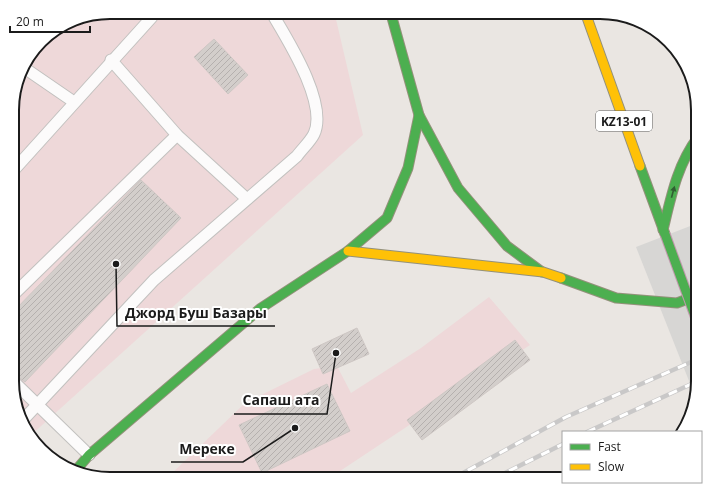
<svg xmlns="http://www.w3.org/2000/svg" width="710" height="491" font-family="'Open Sans',sans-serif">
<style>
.commercial{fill:#eed8d9}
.pier{fill:#d7d6d4}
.building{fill:url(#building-hatch);stroke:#cec7c4}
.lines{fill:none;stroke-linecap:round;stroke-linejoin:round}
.lane-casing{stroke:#c2c1bf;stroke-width:13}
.fast-casing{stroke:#94917b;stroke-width:11}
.slow-casing{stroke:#94917b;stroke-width:11}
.lane{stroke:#fcfbfb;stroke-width:11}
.fast{stroke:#4caf50;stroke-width:9}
.slow{stroke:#ffc107;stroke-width:9}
.rail-casing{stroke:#c9c8c8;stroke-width:4.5}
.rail{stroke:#fff;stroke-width:3;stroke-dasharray:9;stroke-linecap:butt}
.fast-bridge-casing{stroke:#c198ac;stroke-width:11;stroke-linecap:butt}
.fast-bridge{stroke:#4caf50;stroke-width:9}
.oneway{fill:#315e33}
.labels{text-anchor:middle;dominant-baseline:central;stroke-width:4;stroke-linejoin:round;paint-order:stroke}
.shield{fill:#fff;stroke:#5f5f5f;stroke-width:1}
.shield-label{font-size:12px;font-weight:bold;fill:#1b1b1b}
.rim{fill:none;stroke:#1b1b1b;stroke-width:2}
.leader{fill:none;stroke:#1b1b1b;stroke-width:1.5}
.callout-dot{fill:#1b1b1b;stroke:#fff;stroke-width:1.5}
.callout-label{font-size:14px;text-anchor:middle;font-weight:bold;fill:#1b1b1b;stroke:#fff;stroke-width:4;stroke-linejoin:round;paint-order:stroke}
</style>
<defs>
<pattern id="building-hatch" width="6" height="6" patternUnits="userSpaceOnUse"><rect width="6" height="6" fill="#d3cecb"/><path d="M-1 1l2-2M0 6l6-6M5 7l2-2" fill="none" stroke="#b5b0ae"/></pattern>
</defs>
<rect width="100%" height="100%" fill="#eae6e2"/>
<g class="commercial">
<path d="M335 15 363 135 30 436 25 430 13 394V97L25 61 45 36 78 17Z"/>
<path d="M489 297 530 345 328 479H166L245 403 314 369 337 366 351 393 421 348Z"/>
</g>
<path class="pier" d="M698 223V388L695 396 636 247Z"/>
<g class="building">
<path d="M214 39 248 75 228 94 194 57Z"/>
<path d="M141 180 181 218 25 382 13 373V312Z"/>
<path d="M357 328 369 354 323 374 312 349Z"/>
<path d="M515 340 530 360 422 440 407 420Z"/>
<path d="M327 384 350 431 262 473 239 425Z"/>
</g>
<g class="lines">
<g class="lane-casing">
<g id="lane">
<path d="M111 60 177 135 247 199"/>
<path d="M23 67 74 102"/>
<path d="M13 171 152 17"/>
<path d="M13 295 177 135"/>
<path d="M13 381 89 455"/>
<path d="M22 421 154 280 297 156C302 149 310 142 314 134 328 104 289 42 273 15"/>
</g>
</g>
<g class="fast-casing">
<g id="fast">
<path d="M391 14 419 115 458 188 507 246 542 272"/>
<path d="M640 166 665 234"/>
<path d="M663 230C671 197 677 165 698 137"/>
<path d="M561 278 616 298 677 303 698 295"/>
<path d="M77 469 89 455 261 308 348 251 387 218 408 168 419 115"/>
</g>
</g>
<g class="slow-casing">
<g id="slow">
<path d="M585 12 640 166"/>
<path d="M348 251 543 272 561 278"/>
</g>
</g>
<use href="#lane" class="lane"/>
<use href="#fast" class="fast"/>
<use href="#slow" class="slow"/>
<g class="rail-casing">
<g id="rail">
<path d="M587 432 698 381"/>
<path d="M452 479 566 417 698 359"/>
<path d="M493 479 563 444"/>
</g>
</g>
<use href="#rail" class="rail"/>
<g class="fast-bridge-casing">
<path id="fast-bridge" d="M665 234 698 324"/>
</g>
<use href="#fast-bridge" class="fast-bridge"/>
</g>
<defs><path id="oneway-solid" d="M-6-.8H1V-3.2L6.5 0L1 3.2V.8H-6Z"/></defs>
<use class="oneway" href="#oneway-solid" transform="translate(673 192) rotate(-75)"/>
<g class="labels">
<rect class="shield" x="596" y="111" width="56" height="20" rx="3"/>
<g class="shield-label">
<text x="624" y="121">KZ13-01</text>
</g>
</g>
<path d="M0 0H710V491H0ZM110 19H600A91 91 0 0 1 691 110V381A91 91 0 0 1 600 472H110A91 91 0 0 1 19 381V110A91 91 0 0 1 110 19Z" fill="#fff" fill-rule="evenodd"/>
<path class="rim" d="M110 19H600A91 91 0 0 1 691 110V381A91 91 0 0 1 600 472H110A91 91 0 0 1 19 381V110A91 91 0 0 1 110 19Z"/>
<path class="leader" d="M116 264L117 326H275M336 353L327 414H234M295 428L243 462H171"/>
<g class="callout-dot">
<circle cx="116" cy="264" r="4"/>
<circle cx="336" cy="353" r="4"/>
<circle cx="295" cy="428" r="4"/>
</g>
<g class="callout-label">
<text x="196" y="318">Джорд Буш Базары</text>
<text x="281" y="405">Сапаш ата</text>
<text x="207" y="454">Мереке</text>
</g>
<rect x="562" y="431" width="140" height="52" fill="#ffffff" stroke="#a4a4a4"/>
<rect x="570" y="444" width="20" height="6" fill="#4caf50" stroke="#a4a4a4"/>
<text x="598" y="451" font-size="12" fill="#1b1b1b">Fast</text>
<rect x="570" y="464" width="20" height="6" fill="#ffc107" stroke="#a4a4a4"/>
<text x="598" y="471" font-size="12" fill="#1b1b1b">Slow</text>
<path d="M10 26v6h80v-6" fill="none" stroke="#1b1b1b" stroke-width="2"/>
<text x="16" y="26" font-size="12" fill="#1b1b1b" stroke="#ffffff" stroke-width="3" paint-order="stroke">20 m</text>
</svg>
